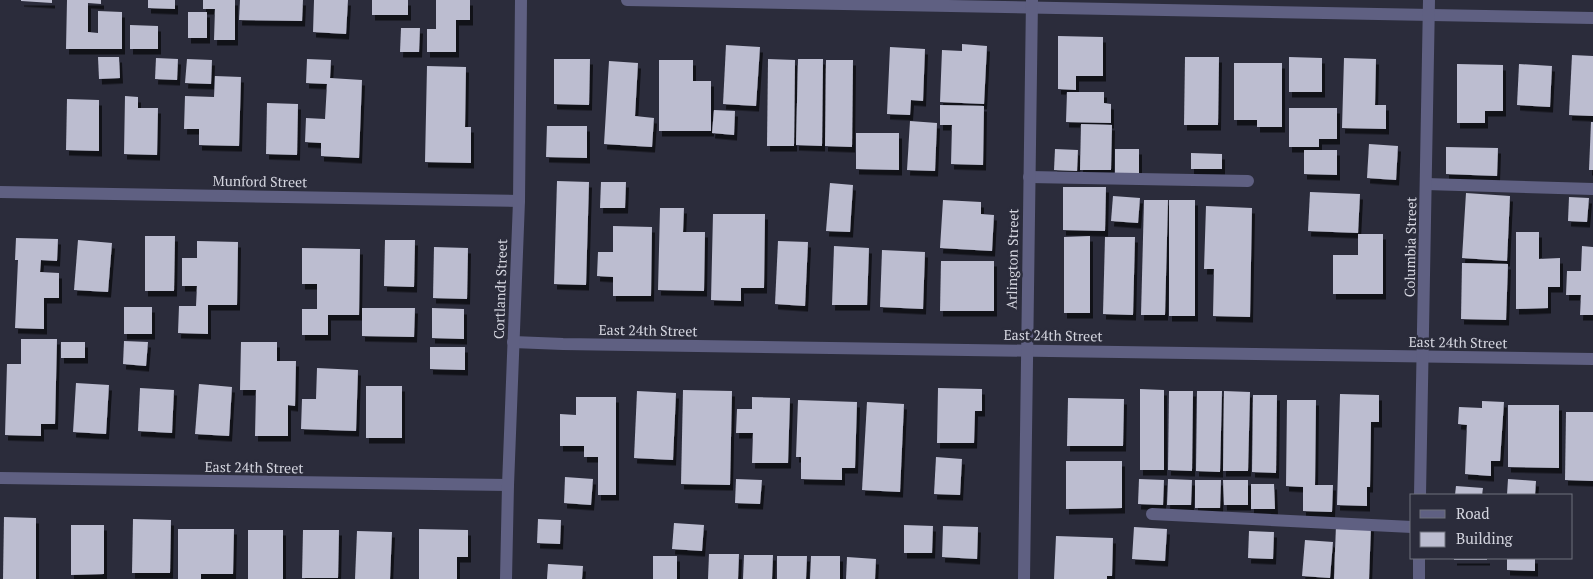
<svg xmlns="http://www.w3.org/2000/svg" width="1593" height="579" font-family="'PT Serif',serif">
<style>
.building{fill:#bcbdd0;filter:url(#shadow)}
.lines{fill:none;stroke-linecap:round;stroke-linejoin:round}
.minor{stroke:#5f6082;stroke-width:12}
.labels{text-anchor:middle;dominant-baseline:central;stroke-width:5;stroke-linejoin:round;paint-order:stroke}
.street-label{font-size:14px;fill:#d4d5df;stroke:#2b2c3b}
</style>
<defs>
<filter id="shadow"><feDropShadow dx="3" dy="5.5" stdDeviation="0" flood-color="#0009"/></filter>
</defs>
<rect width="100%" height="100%" fill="#2b2c3b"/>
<g class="building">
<path d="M21 0H52V3L21 1Z"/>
<path d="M67 0H101V4L88 3V32L98 33V11L122 12V49H66Z"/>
<path d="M148 0H175V9L148 8Z"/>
<path d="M203 0H235V40H214L215 9H203Z"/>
<path d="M240 0H303L302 21 239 20Z"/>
<path d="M314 0H348L346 34 313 32Z"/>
<rect x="372" y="0" width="36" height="15"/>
<path d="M436 0H470V20H456V52H427V29H436Z"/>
<rect x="188" y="12" width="19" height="26"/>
<path d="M130 25 158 26V49H130Z"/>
<path d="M401 28H420L419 52H400Z"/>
<path d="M1058 36 1103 37V76H1076V90L1058 89Z"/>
<path d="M962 44 987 46 984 104 940 102 942 50 962 51Z"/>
<path d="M726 45 760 47 756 106 723 104Z"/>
<path d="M890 47 925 49 923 101 911 100 910 115 887 114Z"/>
<path d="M1572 55 1593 56V116L1569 115Z"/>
<path d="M98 57H119L120 78 99 79Z"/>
<path d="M1185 57H1219L1218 125H1184Z"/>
<path d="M1289 57 1322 58V92H1289Z"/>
<path d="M156 58 178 59 177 80 155 79Z"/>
<path d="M1344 58 1376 59 1375 105H1386V129L1342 128Z"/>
<path d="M187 59 212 60 211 84 185 83Z"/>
<path d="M307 59 331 60 330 78 362 80 359 158 321 156V143L305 142 306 118 325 119 327 84 306 83Z"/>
<path d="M554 59H590L589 105 554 104Z"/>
<path d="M768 59 795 60 794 146H767Z"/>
<path d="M798 59H823L822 146 796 145Z"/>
<path d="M659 60H693V81H711V131H659Z"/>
<path d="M826 60H853L852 147 825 146Z"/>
<path d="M609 61 638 63 635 116 654 118 652 147 604 144Z"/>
<path d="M1234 63H1282V127H1257V120H1234Z"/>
<path d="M1457 64 1503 65V111H1485V123H1457Z"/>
<path d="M1519 64 1552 66 1550 107 1517 105Z"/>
<path d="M427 66 466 67 465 127H471V163L425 162Z"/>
<path d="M215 76 241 77 239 146 199 145V129H184L185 96 214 97Z"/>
<path d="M1067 92H1104V103L1111 104V123L1066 122Z"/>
<path d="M125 96 138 97V108H158L157 155 124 154Z"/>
<path d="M67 99 99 100V151L66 150Z"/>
<path d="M267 103 298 104 297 155 266 154Z"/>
<path d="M940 105 984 106 983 165 951 164 952 125H940Z"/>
<path d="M1289 108H1337V139H1319V147H1289Z"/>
<path d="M714 110 735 111 734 135 712 133Z"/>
<path d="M910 121 937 123 935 171 907 170Z"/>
<path d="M1591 122H1593V170H1589Z"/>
<path d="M1081 124 1112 125 1111 170H1080Z"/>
<path d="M547 126H587V158L546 157Z"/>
<path d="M856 133H899V170L856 169Z"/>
<path d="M1369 144 1398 146 1396 180 1367 178Z"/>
<path d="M1446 147 1498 148 1497 176 1446 174Z"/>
<path d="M1055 149 1078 150 1077 171 1054 170Z"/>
<rect x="1115" y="149" width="24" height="25"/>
<path d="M1304 150H1337V175L1304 174Z"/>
<path d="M1191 153 1222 154V169H1191Z"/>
<path d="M557 181 589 182 586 285 554 284Z"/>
<path d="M601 182H626L625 208H600Z"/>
<path d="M830 183 853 185 850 232 826 231Z"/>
<path d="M1063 187H1106L1105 231 1063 230Z"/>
<path d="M1310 192 1360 194 1358 233 1308 231Z"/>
<path d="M1466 193 1510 196 1507 261 1462 258Z"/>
<path d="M1113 196 1140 198 1138 223 1111 221Z"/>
<path d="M1569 197 1589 198 1587 222 1568 221Z"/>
<path d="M943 200 981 202V214L994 215 992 251 940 248Z"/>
<path d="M1144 200H1168L1165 315H1141Z"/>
<rect x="1169" y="200" width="26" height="116"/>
<path d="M1206 206 1252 208 1250 317 1213 316 1214 269H1204Z"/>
<path d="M660 208H684L683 232H705L704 291 658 290Z"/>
<path d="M713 214H765L764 288H741V301L711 300Z"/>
<path d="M613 226 652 227 651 296H613V277L597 276 598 252H613Z"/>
<path d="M1516 232H1539V259L1560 258V287H1548V308L1516 309Z"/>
<path d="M1358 234H1383V294H1333V255H1358Z"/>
<path d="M145 236H175L174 291H145Z"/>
<path d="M1090 236V313H1064V237Z"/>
<path d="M1105 237H1135L1133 315 1103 314Z"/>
<path d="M16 238 58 239 57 261 41 260 40 272 59 273V298H44V329L15 328 18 260H15Z"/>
<path d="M78 240 112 243 108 292 74 290Z"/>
<path d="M385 240H415L414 287 384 286Z"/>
<path d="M197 241 238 242 237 305H208V334L178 333 179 306H196L197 286H182V258H197Z"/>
<path d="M778 241 808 242 805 306 775 304Z"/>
<path d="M834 246 869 248 867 305H832Z"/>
<path d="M1582 246 1593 247V315H1580L1581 295H1566L1567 271H1581Z"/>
<path d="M434 247 468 248 467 299 433 298Z"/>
<path d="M302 248 360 249 359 315H328V335H302V309H317V284H302Z"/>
<path d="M882 250 925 252 923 309 880 307Z"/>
<path d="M941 261H994V311H940Z"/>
<path d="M1462 263 1508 264 1506 320 1461 319Z"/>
<rect x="124" y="307" width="28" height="27"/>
<path d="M362 308H415L414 337 362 336Z"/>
<path d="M432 308 464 309V339L432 338Z"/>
<path d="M21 339H57L55 424H41V436L5 435 7 364H21Z"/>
<path d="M124 341 148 342 146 366 123 364Z"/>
<rect x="61" y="342" width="24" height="16"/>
<path d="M241 342H277V361H296L295 406 288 405V436H255L256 390H240Z"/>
<path d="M430 347H465V370L430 369Z"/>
<path d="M317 368 358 370 356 431 301 429 302 399H316Z"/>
<path d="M76 383 109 385 106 434 73 432Z"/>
<path d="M199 384 232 387 229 436 195 434Z"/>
<rect x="366" y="386" width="36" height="52"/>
<path d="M140 388 174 390 172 433 138 431Z"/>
<path d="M938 388 982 389V411H975L974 443H937Z"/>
<path d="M1140 389 1164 390V470H1140Z"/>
<path d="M683 390 732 391 730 485 681 484Z"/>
<path d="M637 391 676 393 673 460 634 458Z"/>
<path d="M1169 391H1193L1192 471 1168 470Z"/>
<path d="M1197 391H1222L1220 472 1196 471Z"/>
<path d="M1224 391 1250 392 1248 471H1223Z"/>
<path d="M1340 394 1379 395V422H1371L1370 487H1367V506L1337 505Z"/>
<path d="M1253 395H1277L1276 473 1252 472Z"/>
<path d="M576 397H616V495H598V457H584V446H560V414L576 415Z"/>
<path d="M752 397 790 398 788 463H752L753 433H736L737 409H752Z"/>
<path d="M1068 398 1124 399 1123 446H1067Z"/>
<path d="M798 400 857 402 855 468H842V480L801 479V457H796Z"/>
<path d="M1287 400H1316L1315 485H1333L1332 512 1303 511V487L1286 486Z"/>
<path d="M1482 401 1504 402 1500 461H1491V476L1465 474 1467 425 1458 424 1459 407 1482 408Z"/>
<path d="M867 402 904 404 900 492 862 490Z"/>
<path d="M1508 405H1559V468L1508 467Z"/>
<path d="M1566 412H1593V481L1565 480Z"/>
<path d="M936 457 962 459 960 495 934 494Z"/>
<path d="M1066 461H1122V508L1066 509Z"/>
<path d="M565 477 593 479 591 505 564 503Z"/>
<path d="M736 479 762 480 760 504 735 503Z"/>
<path d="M1139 479 1164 480 1163 505 1138 504Z"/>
<path d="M1168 479 1192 480 1191 505H1167Z"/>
<path d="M1508 479 1536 481 1535 495H1507Z"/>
<path d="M1195 480H1221L1220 508H1195Z"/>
<path d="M1223 480H1248V505H1224Z"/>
<path d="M1251 484H1274L1275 509H1251Z"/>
<path d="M1456 486 1483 488 1482 495H1455Z"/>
<path d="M4 517 36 518V579H3Z"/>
<path d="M133 519 171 520 170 573H132Z"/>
<path d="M538 519 561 520 560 544 537 543Z"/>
<path d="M674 523 704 525 702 551 672 549Z"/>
<path d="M71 525H104V574L71 575Z"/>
<path d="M904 525 933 526 932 553H904Z"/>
<path d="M1336 525 1371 526 1369 579H1334Z"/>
<path d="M943 526 978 527 977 559 942 557Z"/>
<path d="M1134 527 1167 529 1165 561 1132 559Z"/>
<path d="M178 529H234L233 574H201V579H178Z"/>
<path d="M419 529 468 530V557H457V579H419Z"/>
<rect x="248" y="530" width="35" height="49"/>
<path d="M303 530H339L338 578H302Z"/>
<path d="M357 531 392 532 390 579H355Z"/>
<path d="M1249 531 1274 532 1273 559 1248 558Z"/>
<path d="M1056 536 1113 538 1112 576H1107V579H1054Z"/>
<path d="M1305 540 1333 542 1330 578 1302 576Z"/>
<path d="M709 554H739L738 579H708Z"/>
<path d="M744 555H773L772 579H743Z"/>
<rect x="653" y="556" width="24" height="23"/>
<path d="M777 556H807L806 579H777Z"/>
<path d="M811 556H840V579H810Z"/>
<path d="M847 557 876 559 875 579H846Z"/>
<rect x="1454" y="558" width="33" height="2"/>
<path d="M1507 558H1535V571L1507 570Z"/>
<path d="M548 564 583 566 582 579H547Z"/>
</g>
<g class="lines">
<g class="minor">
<path d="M627 0 1593 18"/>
<path d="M1029 177 1248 181"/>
<path d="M1426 184 1593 189"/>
<path d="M0 192 519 201"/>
<path d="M513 342 563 344 1593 359"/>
<path d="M0 478 508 485"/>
<path d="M1420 495 1429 0"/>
<path d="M1152 514 1412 527"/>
<path d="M506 579 508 485 519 201 521 0"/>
<path d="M1024 579 1032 0"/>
<path d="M1419 579V558"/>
</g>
</g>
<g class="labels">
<g class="street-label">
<text transform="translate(260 181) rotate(1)">Munford Street</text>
<text transform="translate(1410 247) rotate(-89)">Columbia Street</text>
<text transform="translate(1012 259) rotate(-89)">Arlington Street</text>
<text transform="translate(500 289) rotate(-88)">Cortlandt Street</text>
<text transform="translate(648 330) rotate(1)">East 24th Street</text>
<text transform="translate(1053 335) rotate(1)">East 24th Street</text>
<text transform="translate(1458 342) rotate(1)">East 24th Street</text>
<text transform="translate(254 467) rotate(1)">East 24th Street</text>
</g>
</g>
<rect x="1410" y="494" width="162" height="65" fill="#2b2c3b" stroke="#6f707d"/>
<rect x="1420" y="510" width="25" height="8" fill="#5f6082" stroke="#6f707d"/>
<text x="1456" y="519" font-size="15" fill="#d4d5df">Road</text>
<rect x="1420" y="532" width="25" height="15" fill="#bcbdd0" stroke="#6f707d"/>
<text x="1456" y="544" font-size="15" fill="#d4d5df">Building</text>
</svg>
